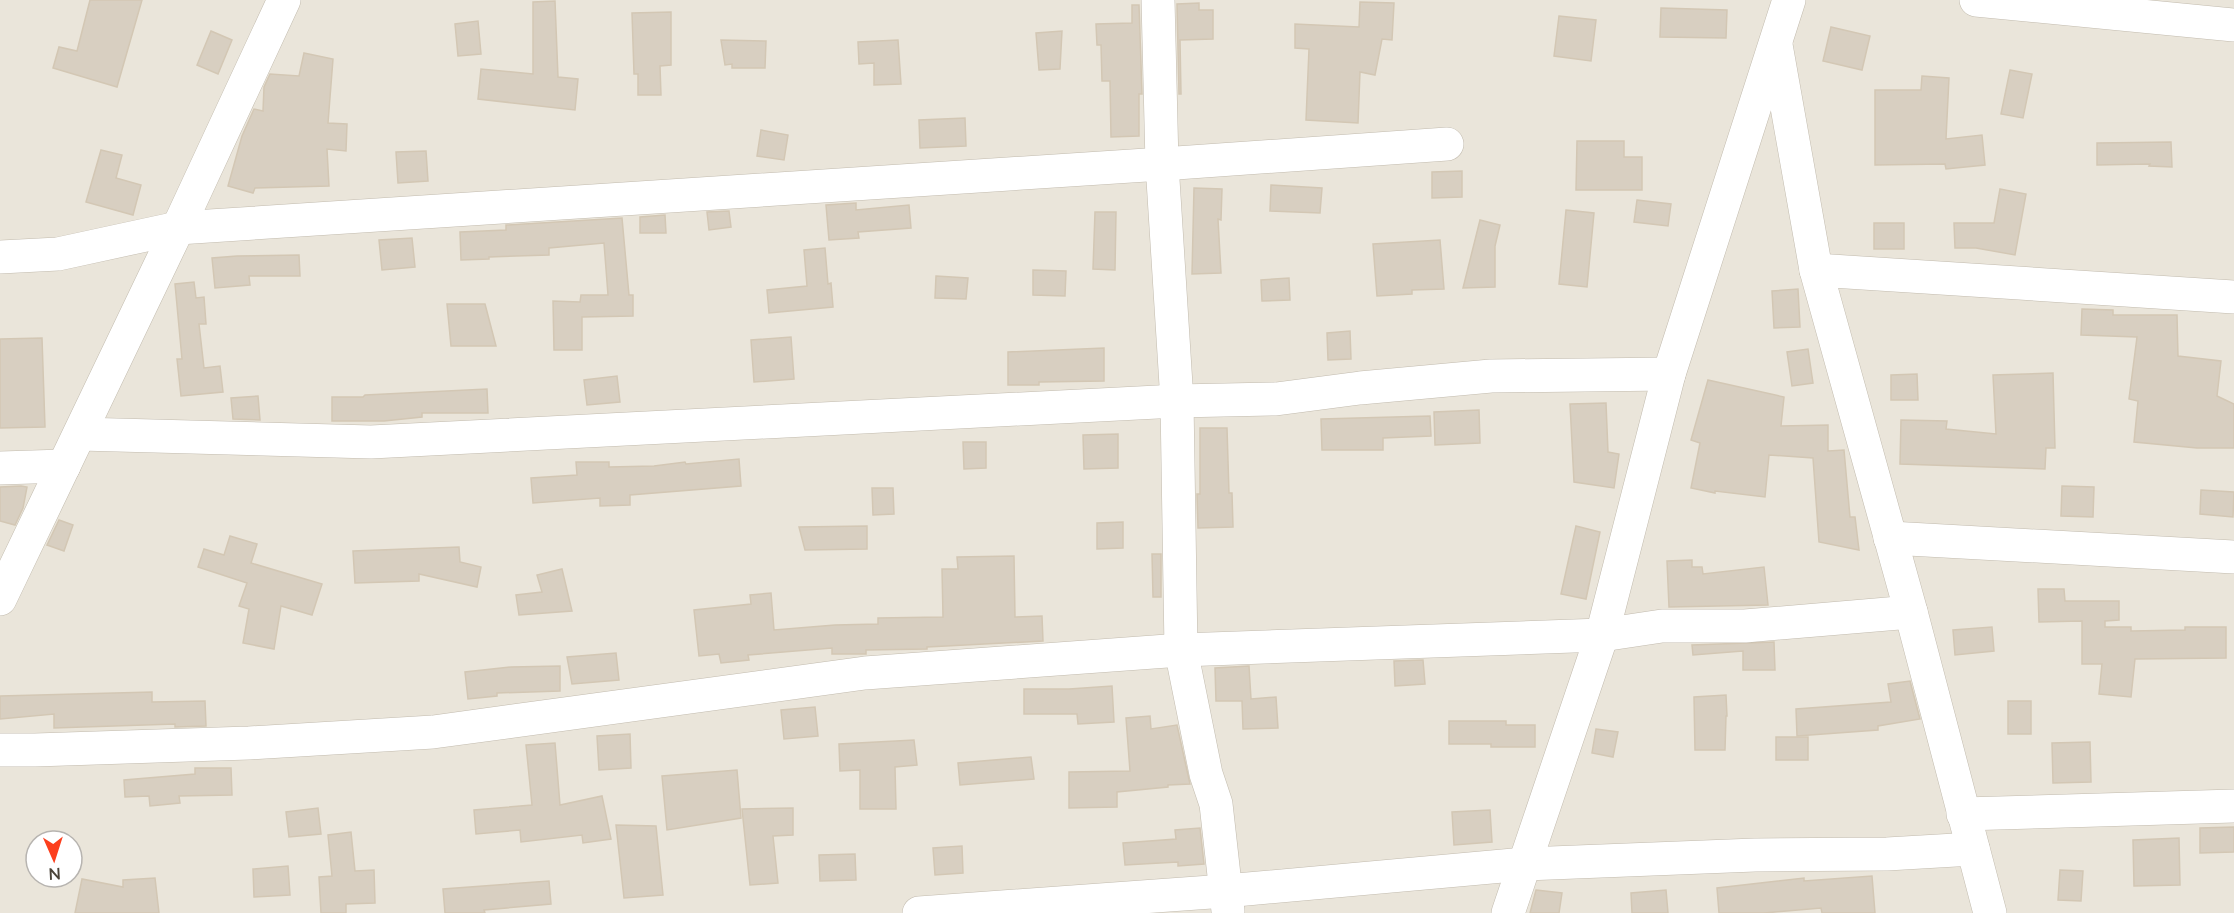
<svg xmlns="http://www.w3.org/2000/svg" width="2234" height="913" font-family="Lato,sans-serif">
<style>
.residential{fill:#eae5da;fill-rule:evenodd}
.building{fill:#d8cfc1;stroke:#d3c7b4;stroke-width:1.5}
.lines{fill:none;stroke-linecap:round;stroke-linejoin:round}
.minor-casing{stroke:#c2bbae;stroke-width:34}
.minor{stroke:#fff;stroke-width:33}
</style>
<rect width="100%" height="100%" fill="#f6f3ec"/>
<path class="residential" d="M0 0H2234V913H0ZM36 841H72V877H36Z"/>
<g class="building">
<path d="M90 0H142L117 87 53 68 59 47 77 51Z"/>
<path d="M555 1 558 77 578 79 575 110 478 99 481 69 533 74V2Z"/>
<path d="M1360 2 1394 3 1392 40 1382 39 1375 75 1360 72 1358 123 1306 120 1309 49 1295 48V24L1359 27Z"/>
<path d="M1199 3V10H1213V39L1180 40 1181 94H1179L1177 4Z"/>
<path d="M1132 5H1139L1142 94H1139V136L1111 137 1110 81H1102L1101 45H1097L1096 24 1132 23Z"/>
<path d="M1661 8 1727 10 1726 38 1660 37Z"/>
<path d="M671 12V65L660 66 661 95H638V74H634L632 13Z"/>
<path d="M1559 16 1596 20 1591 61 1554 56Z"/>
<path d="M478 21 481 54 458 56 455 24Z"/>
<path d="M1831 27 1870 36 1862 70 1823 61Z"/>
<path d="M211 31 232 40 218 74 197 65Z"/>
<path d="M1062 31 1060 69 1039 70 1036 33Z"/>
<path d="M721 40 766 41 765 68H732V64L725 65Z"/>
<path d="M898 40 901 84 874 85V63L859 64 858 42Z"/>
<path d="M304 53 333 59 328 123 347 124 346 151 327 149 329 186 255 188 253 193 228 186 242 136 254 109 263 111 264 87 270 74 299 76Z"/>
<path d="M2010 70 2032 74 2023 118 2001 114Z"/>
<path d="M1922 76 1949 78 1946 139 1982 135 1985 165 1946 169 1945 164 1875 165V90H1921Z"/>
<path d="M965 118 966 146 920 148 919 120Z"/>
<path d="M761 130 788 135 784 160 757 156Z"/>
<path d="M1577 141H1624V157H1642V190H1576Z"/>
<path d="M2171 142 2172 167 2149 166 2150 164 2097 165V143Z"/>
<path d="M101 150 122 155 116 178 141 185 133 215 86 202Z"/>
<path d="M426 151 428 181 398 183 396 152Z"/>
<path d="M1462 171V197L1432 198V172Z"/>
<path d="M1271 185 1322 188 1320 213 1270 211Z"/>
<path d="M1194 188 1222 189 1221 220 1218 219 1221 273 1192 274Z"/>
<path d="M2000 189 2026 194 2015 255 1976 248H1955L1954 223H1994Z"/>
<path d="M1637 200 1671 204 1668 226 1634 222Z"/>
<path d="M856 203V210L909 205 911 228 858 232 859 238 829 240 826 205Z"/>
<path d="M1566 210 1594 213 1587 287 1559 284Z"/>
<path d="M729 211 731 227 709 230 707 212Z"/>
<path d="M1095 212H1116L1115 270 1093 269Z"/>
<path d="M665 215 666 233H640V217Z"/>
<path d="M622 218 629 295H633V316L582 317V350H554L553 301 580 302 581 295H608L604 243 549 248V255L489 257V259L461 260 460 232 506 230V225Z"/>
<path d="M1480 220 1500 225 1495 246V287L1463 288Z"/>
<rect x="1874" y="223" width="30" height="26"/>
<path d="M412 238 415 267 382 270 379 240Z"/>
<path d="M1440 240 1444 289 1412 290V294L1377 296 1373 244Z"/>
<path d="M825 248 828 284 831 283 833 307 769 313 767 290 807 286 804 250Z"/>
<path d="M299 255 300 276H249L250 285 215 288 212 258 237 256Z"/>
<path d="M1033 270 1066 271 1065 296 1033 295Z"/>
<path d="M936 276 968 278 966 299 935 298Z"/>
<path d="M1289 278 1290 300 1262 301 1261 280Z"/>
<path d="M194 282 196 298 204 297 206 324H199L204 368 220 366 223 392 181 396 177 359H182L175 284Z"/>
<path d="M1798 289 1800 327 1774 328 1772 291Z"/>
<path d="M447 304H485L496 346H451Z"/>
<path d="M2082 309 2113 310V315H2177L2178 356 2221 361 2217 396 2234 404V448H2197L2134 442 2138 401 2129 399 2137 337 2081 335Z"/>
<path d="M1350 331 1351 359 1328 360 1327 333Z"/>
<path d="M791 337 794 379 754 382 751 340Z"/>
<path d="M42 338 45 427 0 428V339Z"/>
<path d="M1104 348V381L1039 382V385H1008V352Z"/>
<path d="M1808 349 1813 383 1792 386 1787 352Z"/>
<path d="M2053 373 2055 448H2046L2045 469 1900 464 1901 420 1947 421 1946 429 1996 434 1993 375Z"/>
<path d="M1917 374 1918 400H1891V375Z"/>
<path d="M617 376 620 402 587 405 584 380Z"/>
<path d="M1708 380 1784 397 1781 426 1828 425V451L1844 450 1850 517H1855L1859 550 1819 542 1813 458 1769 455 1765 497 1715 491V493L1691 488 1700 443 1691 440Z"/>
<path d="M487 389 488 413H422V417L384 421H332V397H363L365 395Z"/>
<path d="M258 396 260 420 233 419 231 398Z"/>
<path d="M1606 403 1608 452 1619 454 1614 488 1574 482 1570 404Z"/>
<path d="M1479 410 1480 443 1435 445 1434 412Z"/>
<path d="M1430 416 1431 436 1383 438V450H1322L1321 419Z"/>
<path d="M1200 428H1227L1229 493H1232L1233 527 1198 528 1197 494H1200Z"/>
<path d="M1118 434V468L1084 469 1083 435Z"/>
<path d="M963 442H986V468L964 469Z"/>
<path d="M739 459 741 486 630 495V505L600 506V498L533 503 531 478 577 475 576 462H609V467L654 466 685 462 686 464Z"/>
<path d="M21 486 27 487 23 508 15 525 0 521V487Z"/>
<path d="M2062 486 2094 487 2093 517 2061 516Z"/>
<path d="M872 488H893L894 514 873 515Z"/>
<path d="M2201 490 2234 492 2233 517 2200 514Z"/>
<path d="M59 520 73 525 64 551 47 545Z"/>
<path d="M1123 522V548L1097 549V523Z"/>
<path d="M867 526V549L805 550 799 527Z"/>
<path d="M1576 526 1600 532 1586 599 1561 594Z"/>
<path d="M230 536 257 544 251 563 322 584 312 615 281 606 274 649 243 643 249 609 239 606 247 583 198 567 204 549 224 555Z"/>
<path d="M459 547 460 562 481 567 477 587 419 574V581L355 583 353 551Z"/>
<path d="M1152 554H1161V597H1153Z"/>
<path d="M1014 556 1015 617 1042 616 1043 641 927 647V649L866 650V654H832V648L748 655 749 660 721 663 719 654 699 656 694 610 751 604 750 595 771 593 774 630 835 625 878 624V618L943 617 942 569H958L957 557Z"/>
<path d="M1692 560V567H1702L1703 574 1764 567 1768 605 1669 607 1667 561Z"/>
<path d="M562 569 572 611 519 615 516 595 542 592 537 575Z"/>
<path d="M2038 589H2064L2065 601H2119V620L2105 621V627H2131V631L2185 630V627H2226V658L2135 659 2131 697 2099 694 2102 664H2082V621L2039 622Z"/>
<path d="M1992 627 1994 651 1955 655 1953 630Z"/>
<path d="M1774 642 1775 670H1743V651L1693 655 1692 645Z"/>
<path d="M616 653 619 680 572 684 567 657Z"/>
<path d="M1423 660 1425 684 1395 686 1394 661Z"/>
<path d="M560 666V691L497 693V696L468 699 465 672 511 667Z"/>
<path d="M1249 666 1251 699 1276 697 1278 728 1243 729 1242 701H1216L1215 668Z"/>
<path d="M1910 681 1920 719 1878 726V730L1797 736 1796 709 1891 702 1888 684Z"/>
<path d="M1112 686 1114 722 1078 724 1077 714H1024V689H1069Z"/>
<path d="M152 692V702L205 701 206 726 175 727V724L54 728V714L0 719V696Z"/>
<path d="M1726 695 1727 716H1726L1725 750H1695L1694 697Z"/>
<rect x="2008" y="701" width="23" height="33"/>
<path d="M815 707 818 736 784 739 781 710Z"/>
<path d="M1150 716 1151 729 1177 725 1190 784 1168 785V787L1117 792V807L1069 808V772L1130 771 1126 718Z"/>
<path d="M1449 721H1506V725H1535V747H1491V744H1449Z"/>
<path d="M1596 729 1618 732 1613 757 1592 753Z"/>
<path d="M630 734 631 768 599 770 597 736Z"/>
<rect x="1776" y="737" width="32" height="23"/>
<path d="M914 740 917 765 895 767 896 809H860V770L840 771 839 744Z"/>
<path d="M2090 742 2091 782 2053 783 2052 743Z"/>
<path d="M555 743 560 805 602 796 611 839 583 843 582 835 521 842 520 830 476 834 474 810 532 805 526 745Z"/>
<path d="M1031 757 1034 779 960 785 958 763Z"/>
<path d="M195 768H231L232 795 179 796 180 803 150 806 149 796 125 797 124 780 195 774Z"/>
<path d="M737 770 741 818 667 830 662 776Z"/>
<path d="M318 808 321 834 289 837 286 812Z"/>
<path d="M793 808V835L773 836 778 883 750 885 742 809Z"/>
<path d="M1490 810 1492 842 1454 845 1452 812Z"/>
<path d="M616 825 656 826 663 895 624 898Z"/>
<path d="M2234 827V852L2200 853V828Z"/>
<path d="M1200 828 1204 864 1178 866V862L1125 865 1123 843 1176 839 1175 830Z"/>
<path d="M351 832 355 871 374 870 375 903 346 904V913H321L319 877 332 876 328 835Z"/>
<path d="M2179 838 2180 885 2134 886 2133 840Z"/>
<path d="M962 846 963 873 935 875 933 848Z"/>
<path d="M855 854 856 880 820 881 819 855Z"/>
<path d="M288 866 290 895 254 897 253 869Z"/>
<path d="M2060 870 2083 871 2081 901 2058 900Z"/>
<path d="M1872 876 1875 913H1822L1821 908 1764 913H1719L1717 888 1804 878V881Z"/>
<path d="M155 878 159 913H75L82 879 123 887V880Z"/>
<path d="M549 881 551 904 484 910 485 913H445L443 889Z"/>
<path d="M1536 890 1562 893 1559 913H1530Z"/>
<path d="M1666 890 1668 913H1632L1631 893Z"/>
</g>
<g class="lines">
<g class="minor-casing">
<g id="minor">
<path d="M1158 0 1162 164 1177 401 1181 650 1206 774 1216 804 1228 911"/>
<path d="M1976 0 2234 25"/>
<path d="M1776 45 1816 270 1911 612 1990 913"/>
<path d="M0 257 58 254 178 228 1162 164 1447 144"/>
<path d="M1816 270 2234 297"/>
<path d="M80 434 371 442 1177 401 1276 399 1360 388 1491 376 1669 374"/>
<path d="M0 468 64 466"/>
<path d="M1890 538 2234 557"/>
<path d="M0 599 178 228 284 0"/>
<path d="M0 750H35L249 743 433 732 865 673 1181 650 1602 635 1662 626H1745L1911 612"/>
<path d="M1963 814 2234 806"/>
<path d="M919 913 1225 891 1525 864 1755 855 1887 854 1973 849"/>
<path d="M1508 913 1602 635 1669 374 1789 0"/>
</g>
</g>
<use href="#minor" class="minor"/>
</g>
<g transform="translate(54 859) rotate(177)"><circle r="28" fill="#ffffff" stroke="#b7b4b0" stroke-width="1.5"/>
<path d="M0-4.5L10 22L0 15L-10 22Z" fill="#fc3f1d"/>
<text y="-9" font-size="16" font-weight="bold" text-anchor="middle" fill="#4b4439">N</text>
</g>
</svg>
